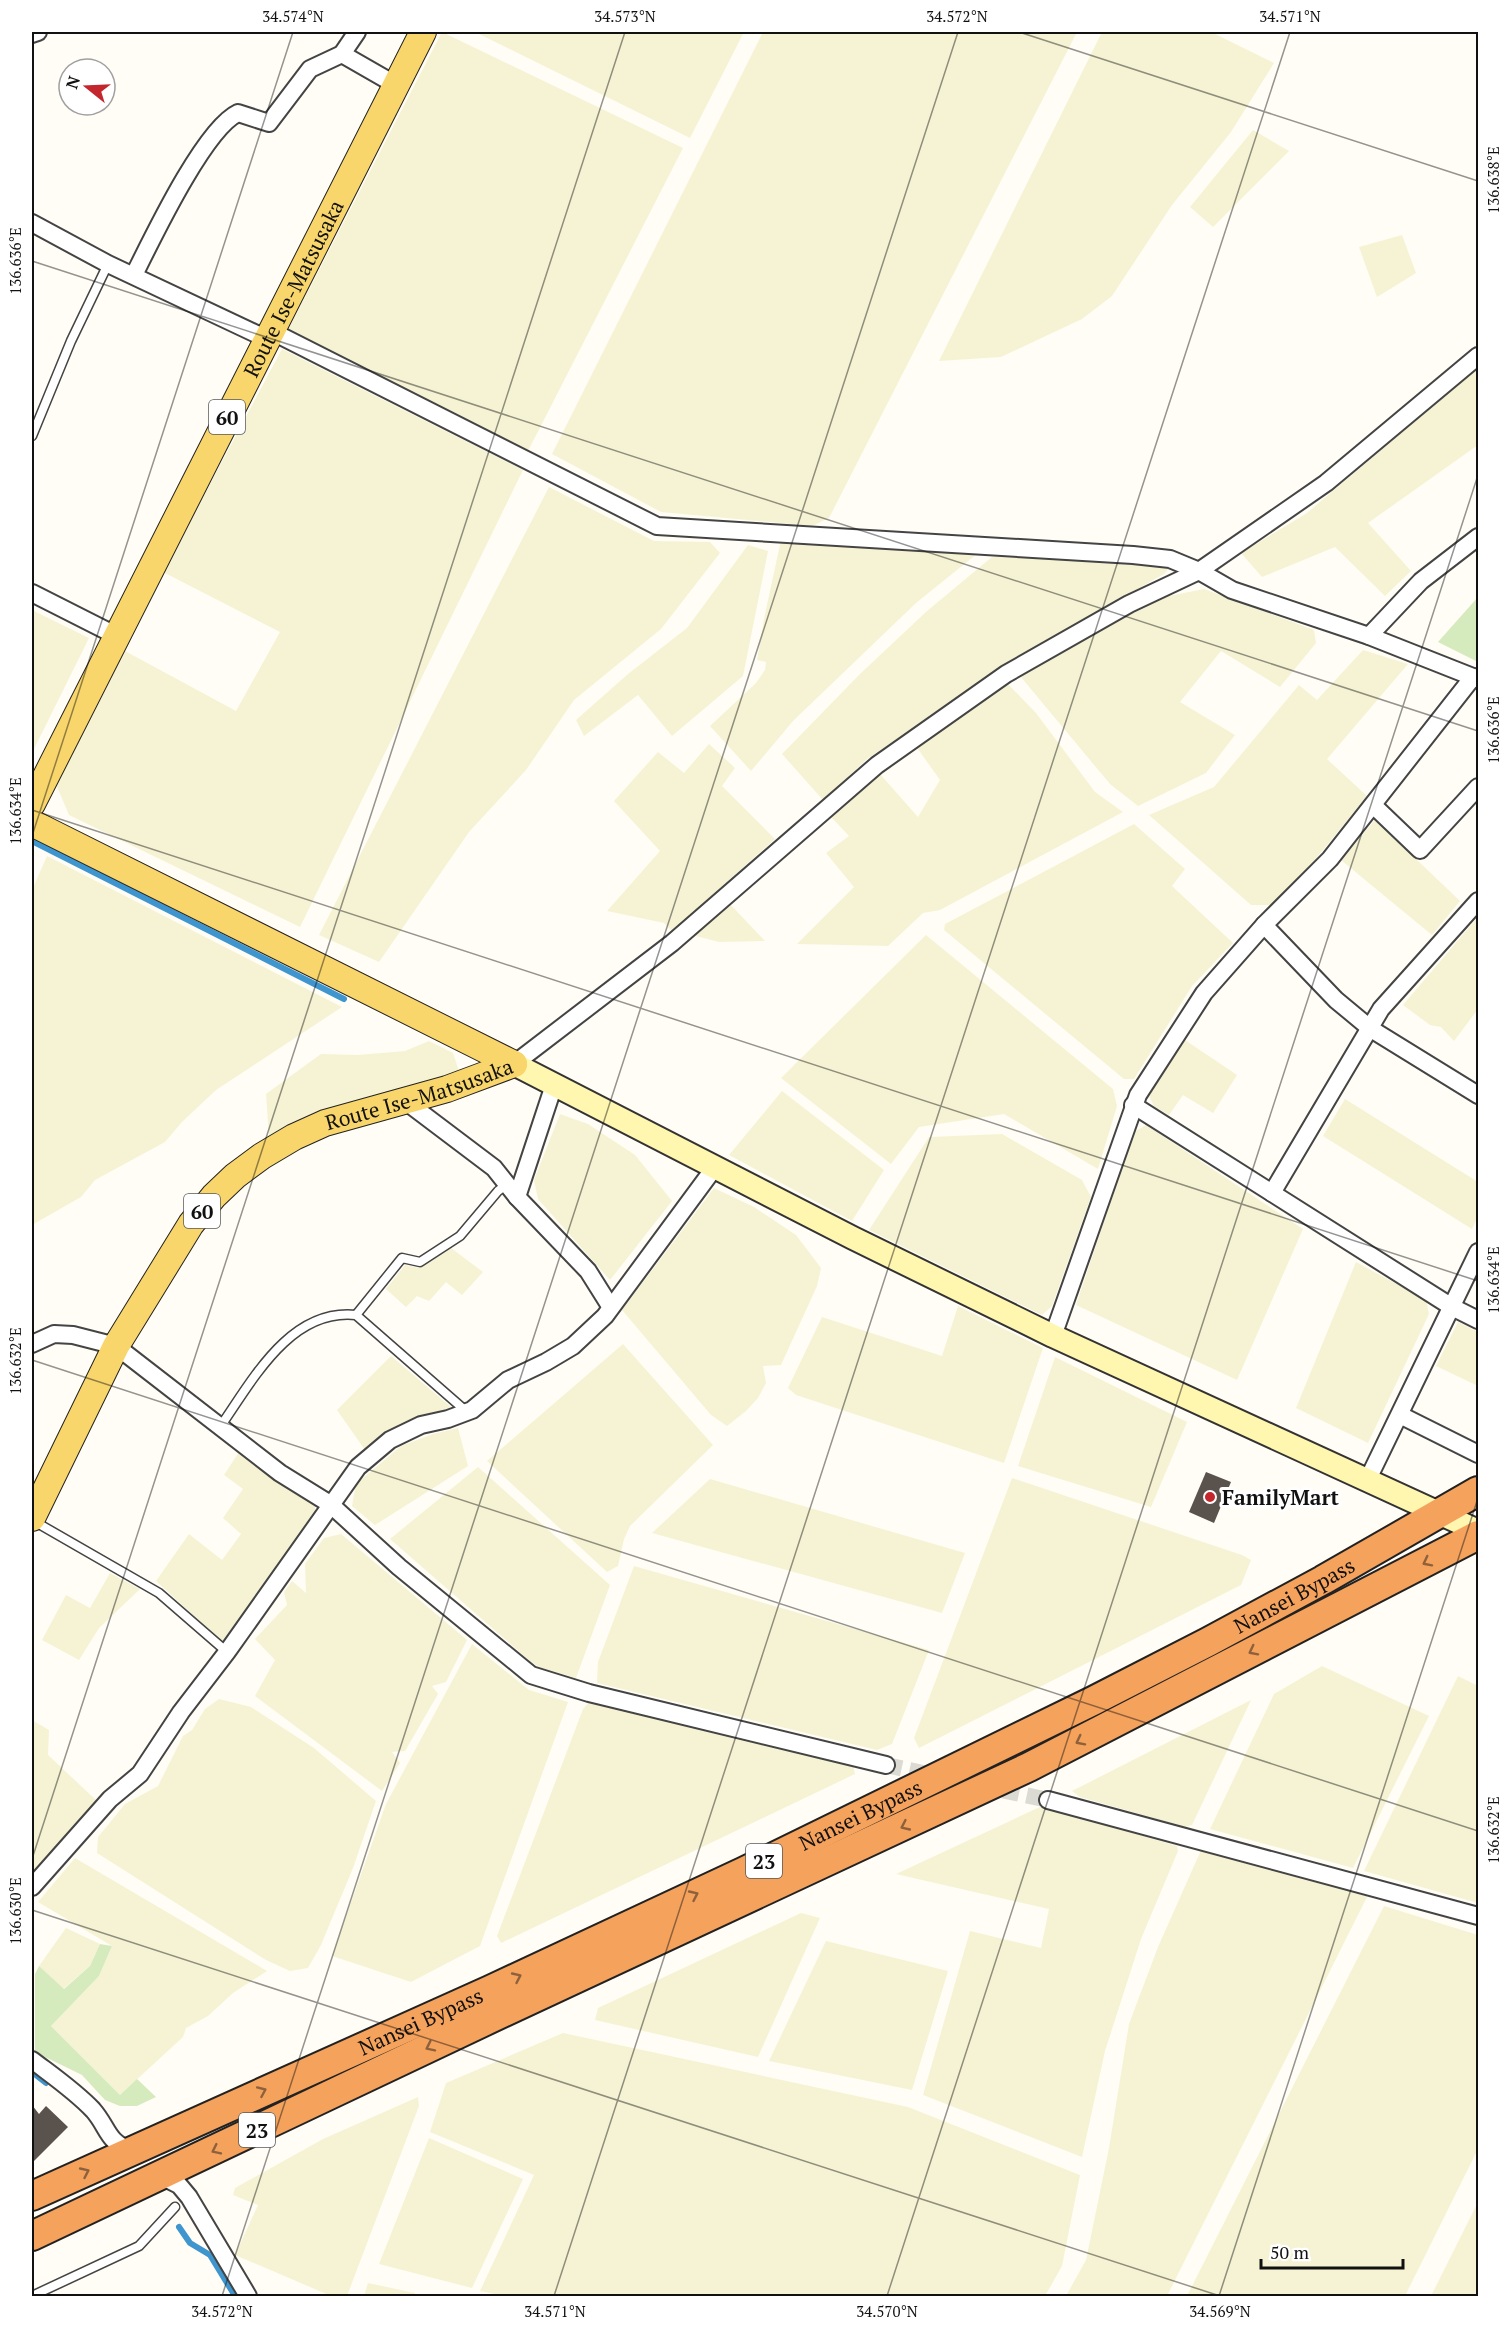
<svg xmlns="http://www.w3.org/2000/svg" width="1510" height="2328" font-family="'PT Serif',serif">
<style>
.farmland{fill:#f6f3d4}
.green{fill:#d5ebbd}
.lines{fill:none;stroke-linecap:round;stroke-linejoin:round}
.stream{stroke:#3f96cf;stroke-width:6}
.building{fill:#5a524d}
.street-tunnel{stroke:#dbdad3;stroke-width:16;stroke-dasharray:16 8;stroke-linecap:butt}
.lane-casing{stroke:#444;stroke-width:11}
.street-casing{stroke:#444;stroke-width:20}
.secondary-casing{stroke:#333;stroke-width:26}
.primary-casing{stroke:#222;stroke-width:28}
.highway-casing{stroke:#222;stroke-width:32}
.lane{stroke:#fff;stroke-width:8}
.street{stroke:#fff;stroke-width:16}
.secondary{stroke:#fff6b0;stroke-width:22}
.primary{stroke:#f9d66b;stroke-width:26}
.highway{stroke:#f5a25d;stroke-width:28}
.oneway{stroke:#8e613b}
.ticks{fill:none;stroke:#111;stroke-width:1.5;stroke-opacity:0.45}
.poi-dot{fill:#c4262e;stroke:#fff;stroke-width:2}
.labels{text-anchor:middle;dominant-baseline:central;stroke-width:6;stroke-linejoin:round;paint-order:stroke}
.shield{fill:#fff;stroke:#585858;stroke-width:1.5}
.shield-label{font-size:20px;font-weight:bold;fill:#111}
.street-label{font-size:21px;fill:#111;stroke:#fff}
.poi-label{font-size:21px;font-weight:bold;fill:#111;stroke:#fff;text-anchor:start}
.neatline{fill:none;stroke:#111;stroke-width:2}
.ticks-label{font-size:15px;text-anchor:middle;fill:#111}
</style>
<rect width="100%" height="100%" fill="#fffdf5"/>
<g class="farmland">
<path d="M442 32 683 148 528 451 288 330Z"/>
<path d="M475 32H744L690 138Z"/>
<path d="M763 32H1077L829 518 812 526 661 512 552 454Z"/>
<path d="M1102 32H1211L1274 63 1231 132 1172 205 1112 296 1082 319 1001 357 939 361Z"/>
<path d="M1253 130 1289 151 1213 227 1190 207Z"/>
<path d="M1402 235 1416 273 1377 297 1359 247Z"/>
<path d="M282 349 523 470 300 927 69 815 55 782 125 651 236 711 280 632 163 572Z"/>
<path d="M1478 368V445L1368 523 1411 571 1385 596 1335 547 1262 577 1241 553 1307 513Z"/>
<path d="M549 487 654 541 710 542 720 553 661 629 574 700 526 770 469 832 379 962 319 935Z"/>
<path d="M781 540 978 553 916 603 793 721 751 771 710 726 756 683 765 670 766 662 757 660 765 614Z"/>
<path d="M748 545 768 551 743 676 672 736 638 695 584 736 576 720 628 674 687 628Z"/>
<path d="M1054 556 1171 566 1164 574 1037 646 956 699 867 759 823 800 782 754 860 674 927 611 992 557Z"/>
<path d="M1204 589 1314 630 1316 643 1280 687 1221 651 1180 702 1235 735 1206 773 1138 806 1110 784 1020 676 1163 596H1169Z"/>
<path d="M32 610 89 638 32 753Z"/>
<path d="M1363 650 1408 664 1327 759 1367 796 1314 861 1272 905H1251L1149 815 1214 787 1299 685 1317 700Z"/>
<path d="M1005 681 1036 713 1095 792 1123 812 940 910 923 913 888 946 797 944 854 887 826 853 849 836 831 817 880 774 918 817 940 780 915 745Z"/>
<path d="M709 744 735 768 722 786 775 839 672 931 664 923 607 911 660 851 614 801 658 752 684 773Z"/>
<path d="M1375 820 1460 901 1432 935 1341 860Z"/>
<path d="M1134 824 1185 869 1172 886 1233 943 1192 986 1134 1079H1124L944 930 945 924Z"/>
<path d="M47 856 342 1007 216 1090 182 1122 165 1142 95 1180 81 1197 32 1225V890Z"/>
<path d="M729 903 765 941 719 942 692 935Z"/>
<path d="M1478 917V1009L1454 1041 1441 1027 1430 1025 1403 1005Z"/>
<path d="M926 935 1113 1089 1117 1106 1098 1169 1004 1114 919 1127 891 1164 781 1078Z"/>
<path d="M1185 1040 1237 1075 1213 1113 1183 1095 1169 1115 1154 1106 1149 1096Z"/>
<path d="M429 1041 453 1053 459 1071 346 1106 269 1136 266 1094 321 1054 358 1055 405 1051Z"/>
<path d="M782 1091 884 1170 852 1221 729 1155Z"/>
<path d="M1345 1099 1478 1182V1216L1472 1229 1323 1136Z"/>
<path d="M560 1114 588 1124 635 1155 672 1201 610 1280 538 1199 534 1180Z"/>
<path d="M1146 1125 1303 1229 1237 1380 1076 1305 1134 1132Z"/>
<path d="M1002 1134 1082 1180 1091 1197 1052 1306 1042 1315 869 1230 929 1137Z"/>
<path d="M714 1188 754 1207 796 1235 821 1268 817 1286 781 1365 763 1366 766 1383 758 1398 746 1411 727 1426 711 1415 622 1310Z"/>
<path d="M451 1248 483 1272 462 1295 446 1282 429 1301 417 1296 406 1307 386 1289 405 1265 420 1268Z"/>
<path d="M1356 1262 1426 1300 1429 1314 1368 1443 1296 1408Z"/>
<path d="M958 1306 1043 1348 1004 1463 796 1395 788 1388 822 1317 942 1356Z"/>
<path d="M1458 1322 1478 1332V1386L1436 1366Z"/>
<path d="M623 1344 713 1445 630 1526 624 1539 618 1566 607 1572 487 1461Z"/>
<path d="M391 1356 451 1407 424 1416 365 1450 337 1410Z"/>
<path d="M1055 1357 1187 1422 1151 1507 1018 1466Z"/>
<path d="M458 1428 468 1466 375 1525 352 1506 356 1484 401 1446 433 1434Z"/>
<path d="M239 1452 315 1503V1516L225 1644 156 1581 189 1534 222 1560 241 1534 223 1518 243 1489 224 1475Z"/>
<path d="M478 1467 610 1585 576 1678 539 1667 530 1661 390 1539Z"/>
<path d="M1012 1478 1242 1555 1251 1560 1241 1585 919 1748 914 1738Z"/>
<path d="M710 1479 965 1553 942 1613 652 1533Z"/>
<path d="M341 1534 467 1640 446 1682 432 1686 438 1694 405 1751 392 1752 400 1763 382 1791 255 1696 275 1660 255 1639 287 1605 284 1592 292 1581 306 1593 305 1564 324 1538Z"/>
<path d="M634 1566 929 1650 892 1744 877 1750 597 1683 598 1662Z"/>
<path d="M110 1573 140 1589 99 1628 79 1660 42 1640 66 1595 90 1608Z"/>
<path d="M472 1644 529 1690 568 1702 480 1946 411 1982 332 1956 386 1804Z"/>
<path d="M1322 1666 1429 1716 1353 1868 1210 1829 1274 1694Z"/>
<path d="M1458 1676 1478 1686V1903L1364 1871Z"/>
<path d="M219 1699 251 1707 314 1748 376 1801 353 1868 321 1945 308 1968 290 1971 266 1960 97 1853 98 1837 125 1804 158 1786 183 1736 192 1730 205 1709Z"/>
<path d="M1251 1700 1192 1825 1185 1827 1080 1797 1072 1791Z"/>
<path d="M589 1702 853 1765 855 1774 501 1943 497 1936 583 1709Z"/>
<path d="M32 1720 49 1730 48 1755 98 1802 32 1878Z"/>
<path d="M1042 1806 1177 1846 1178 1851 1141 1939 1105 2051 1082 2157 923 2095 970 1931 1041 1948 1049 1909 896 1874Z"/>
<path d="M1202 1848 1368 1895 1167 2296H1066L1086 2260 1109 2148 1129 2024 1158 1947Z"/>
<path d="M75 1858 267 1971 233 1993 208 2016 186 2028 183 2037 120 2095 51 2026 99 1976 112 1946 38 1902Z"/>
<path d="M1384 1906 1478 1935V2149L1405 2296H1187Z"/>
<path d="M801 1913 820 1918 758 2057 595 2020 598 2008Z"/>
<path d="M66 1928 100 1944 90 1966 63 1989 39 1966Z"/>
<path d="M826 1941 948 1971 912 2090 769 2061Z"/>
<path d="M563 2033 908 2107 1080 2175 1062 2266 1045 2296H504L480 2291 534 2175 430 2132 446 2083Z"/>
<path d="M418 2097 419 2106 347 2296H331L235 2255 258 2205 233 2195 235 2188 323 2139Z"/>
<path d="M429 2138 523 2179 472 2288 379 2264Z"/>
<path d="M1478 2202V2296H1431Z"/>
<path d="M368 2283 415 2293V2296H364Z"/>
</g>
<g class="green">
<path d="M1478 597V662L1438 642Z"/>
<path d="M100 1944 112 1946 99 1976 51 2026 120 2095 137 2079 156 2097 137 2106H120L105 2100 82 2075 35 2052V1974L39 1966 64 1989 90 1966Z"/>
</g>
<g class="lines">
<g class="stream">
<path d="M32 841 344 999"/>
<path d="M32 2072 46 2083"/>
<path d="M179 2227 190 2243 210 2255 235 2296"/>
</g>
</g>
<g class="building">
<path d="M1206 1472 1231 1482 1214 1523 1189 1512Z"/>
<path d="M32 2105 39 2114 46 2106 68 2127 32 2163Z"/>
</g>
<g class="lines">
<path class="street-tunnel" d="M886 1765 1048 1800"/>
<g class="lane-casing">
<g id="lane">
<path d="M32 436 71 341 108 264"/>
<path d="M356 1315 402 1258 420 1262 460 1236 498 1191 507 1184"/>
<path d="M220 1427C252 1381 290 1308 356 1315L467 1412"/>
<path d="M32 1520 159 1593 227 1652"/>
<path d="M32 2296 139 2246 175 2207"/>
</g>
</g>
<g class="street-casing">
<g id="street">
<path d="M32 34 38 32"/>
<path d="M342 54 396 85"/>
<path d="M32 223 108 264 267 339"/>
<path d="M134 275C152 239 204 129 238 113L269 123 310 69 342 54 357 32"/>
<path d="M271 331 657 526 1133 555 1170 559 1199 571 1232 590 1369 636 1478 679"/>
<path d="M32 593 117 636"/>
<path d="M1369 636 1421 581 1478 537"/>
<path d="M1373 805 1420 850 1478 787"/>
<path d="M1264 925 1336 1000 1371 1029 1478 1095"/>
<path d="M514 1064 672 943 877 765 1006 674 1129 604 1199 571 1326 483 1478 356"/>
<path d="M554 1085 517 1197 588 1271 610 1306"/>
<path d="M404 1100 494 1168 517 1197"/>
<path d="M1133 1105 1452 1307 1478 1320"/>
<path d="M1272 1193 1381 1009 1478 901"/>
<path d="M1053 1336 1138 1095 1204 993 1264 925 1330 859 1473 677"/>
<path d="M32 1344 54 1334 73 1335 116 1346 280 1473 330 1504 399 1567 531 1675 589 1693 886 1765"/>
<path d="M1400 1415 1478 1454"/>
<path d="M1368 1479 1478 1252"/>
<path d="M1048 1800 1478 1916"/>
<path d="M32 1887 110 1799 140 1774 181 1712 227 1652 358 1467 390 1440 421 1425 448 1419 472 1410 508 1380 546 1362 573 1346 605 1316 715 1167"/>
<path d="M32 2060C53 2076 75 2091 93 2110 108 2127 107 2142 130 2150"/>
<path d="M161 2176 179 2185 189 2197 248 2296"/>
</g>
</g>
<g class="secondary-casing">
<path id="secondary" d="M514 1064 853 1238 1053 1336 1478 1531"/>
</g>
<g class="primary-casing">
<g id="primary">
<path id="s1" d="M32 804 423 32"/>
<path d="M32 823 514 1064"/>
<path id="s2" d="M32 1518 116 1346 191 1224 214 1196 235 1176 262 1156 294 1137 325 1123 447 1089 514 1064"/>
</g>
</g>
<g class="highway-casing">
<g id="highway">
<path id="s3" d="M32 2196 490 1990 743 1872 1093 1701 1208 1642 1323 1580 1478 1491"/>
<path d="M32 2236 483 2022 1029 1767 1478 1535"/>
</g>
</g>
<use href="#lane" class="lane"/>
<use href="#street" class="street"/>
<use href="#secondary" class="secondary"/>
<use href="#primary" class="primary"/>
<use href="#highway" class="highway"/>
</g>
<defs><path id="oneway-chevron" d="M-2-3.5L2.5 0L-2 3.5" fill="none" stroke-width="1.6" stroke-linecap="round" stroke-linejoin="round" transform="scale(1.5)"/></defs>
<g class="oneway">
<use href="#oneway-chevron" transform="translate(1427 1562) rotate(153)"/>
<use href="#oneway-chevron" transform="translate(1253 1651) rotate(153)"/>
<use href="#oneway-chevron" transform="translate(1080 1741) rotate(153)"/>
<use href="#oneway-chevron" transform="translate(905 1826) rotate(155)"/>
<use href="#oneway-chevron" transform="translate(694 1895) rotate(-25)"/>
<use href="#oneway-chevron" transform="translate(517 1977) rotate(-25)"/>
<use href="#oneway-chevron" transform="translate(430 2047) rotate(154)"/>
<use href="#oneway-chevron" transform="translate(262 2091) rotate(-24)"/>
<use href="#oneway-chevron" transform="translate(216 2150) rotate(154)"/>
<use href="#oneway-chevron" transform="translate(85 2172) rotate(-25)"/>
</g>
<path class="ticks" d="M1019 32 1478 181M32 261 1478 731M32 810 1478 1281M32 836 293 32M32 1360 1478 1831M32 1859 625 32M32 1910 1220 2296M222 2296 958 32M554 2296 1290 32M887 2296 1478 475M1219 2296 1478 1498"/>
<circle class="poi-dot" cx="1210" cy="1497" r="6"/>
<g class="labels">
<g class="shield">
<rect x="209" y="400" width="36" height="34" rx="4.5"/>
<rect x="184" y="1194" width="36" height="34" rx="4.5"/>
<rect x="746" y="1844" width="36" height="34" rx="4.5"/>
<rect x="239" y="2113" width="36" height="34" rx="4.5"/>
</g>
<g class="shield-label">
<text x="227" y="417">60</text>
<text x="202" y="1211">60</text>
<text x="764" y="1861">23</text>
<text x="257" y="2130">23</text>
</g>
<g class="street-label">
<text stroke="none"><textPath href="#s1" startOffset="578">Route Ise-Matsusaka</textPath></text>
<text stroke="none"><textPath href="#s2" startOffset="603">Route Ise-Matsusaka</textPath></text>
<text stroke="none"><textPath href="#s3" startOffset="1398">Nansei Bypass</textPath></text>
<text stroke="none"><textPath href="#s3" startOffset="912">Nansei Bypass</textPath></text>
<text stroke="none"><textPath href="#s3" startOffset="426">Nansei Bypass</textPath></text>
</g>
<g class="poi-label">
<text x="1222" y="1497">FamilyMart</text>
</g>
</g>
<rect width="1510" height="2328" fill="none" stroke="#ffffff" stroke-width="66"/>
<g transform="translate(87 87) rotate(288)"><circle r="28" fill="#ffffff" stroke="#a0a0a0" stroke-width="1.5"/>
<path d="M0-4.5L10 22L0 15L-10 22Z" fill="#c4262e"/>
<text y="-9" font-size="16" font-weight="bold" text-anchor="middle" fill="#111111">N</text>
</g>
<path d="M1261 2259v9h142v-9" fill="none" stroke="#111111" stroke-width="3"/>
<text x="1270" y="2259" font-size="18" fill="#111111" stroke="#ffffff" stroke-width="4.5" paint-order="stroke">50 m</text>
<rect x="33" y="33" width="1444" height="2262" class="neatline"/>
<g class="ticks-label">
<text x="293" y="22">34.574°N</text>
<text x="625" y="22">34.573°N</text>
<text x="957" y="22">34.572°N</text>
<text x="1290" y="22">34.571°N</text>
<text transform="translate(1494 180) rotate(-90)" y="5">136.638°E</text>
<text transform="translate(16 261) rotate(-90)" y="5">136.636°E</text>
<text transform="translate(1494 730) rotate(-90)" y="5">136.636°E</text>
<text transform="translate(16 811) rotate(-90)" y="5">136.634°E</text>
<text transform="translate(1494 1280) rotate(-90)" y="5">136.634°E</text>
<text transform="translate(16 1361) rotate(-90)" y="5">136.632°E</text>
<text transform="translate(1494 1830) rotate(-90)" y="5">136.632°E</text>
<text transform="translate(16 1911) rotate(-90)" y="5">136.630°E</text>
<text x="222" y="2317">34.572°N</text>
<text x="555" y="2317">34.571°N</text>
<text x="887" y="2317">34.570°N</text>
<text x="1220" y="2317">34.569°N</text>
</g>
</svg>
